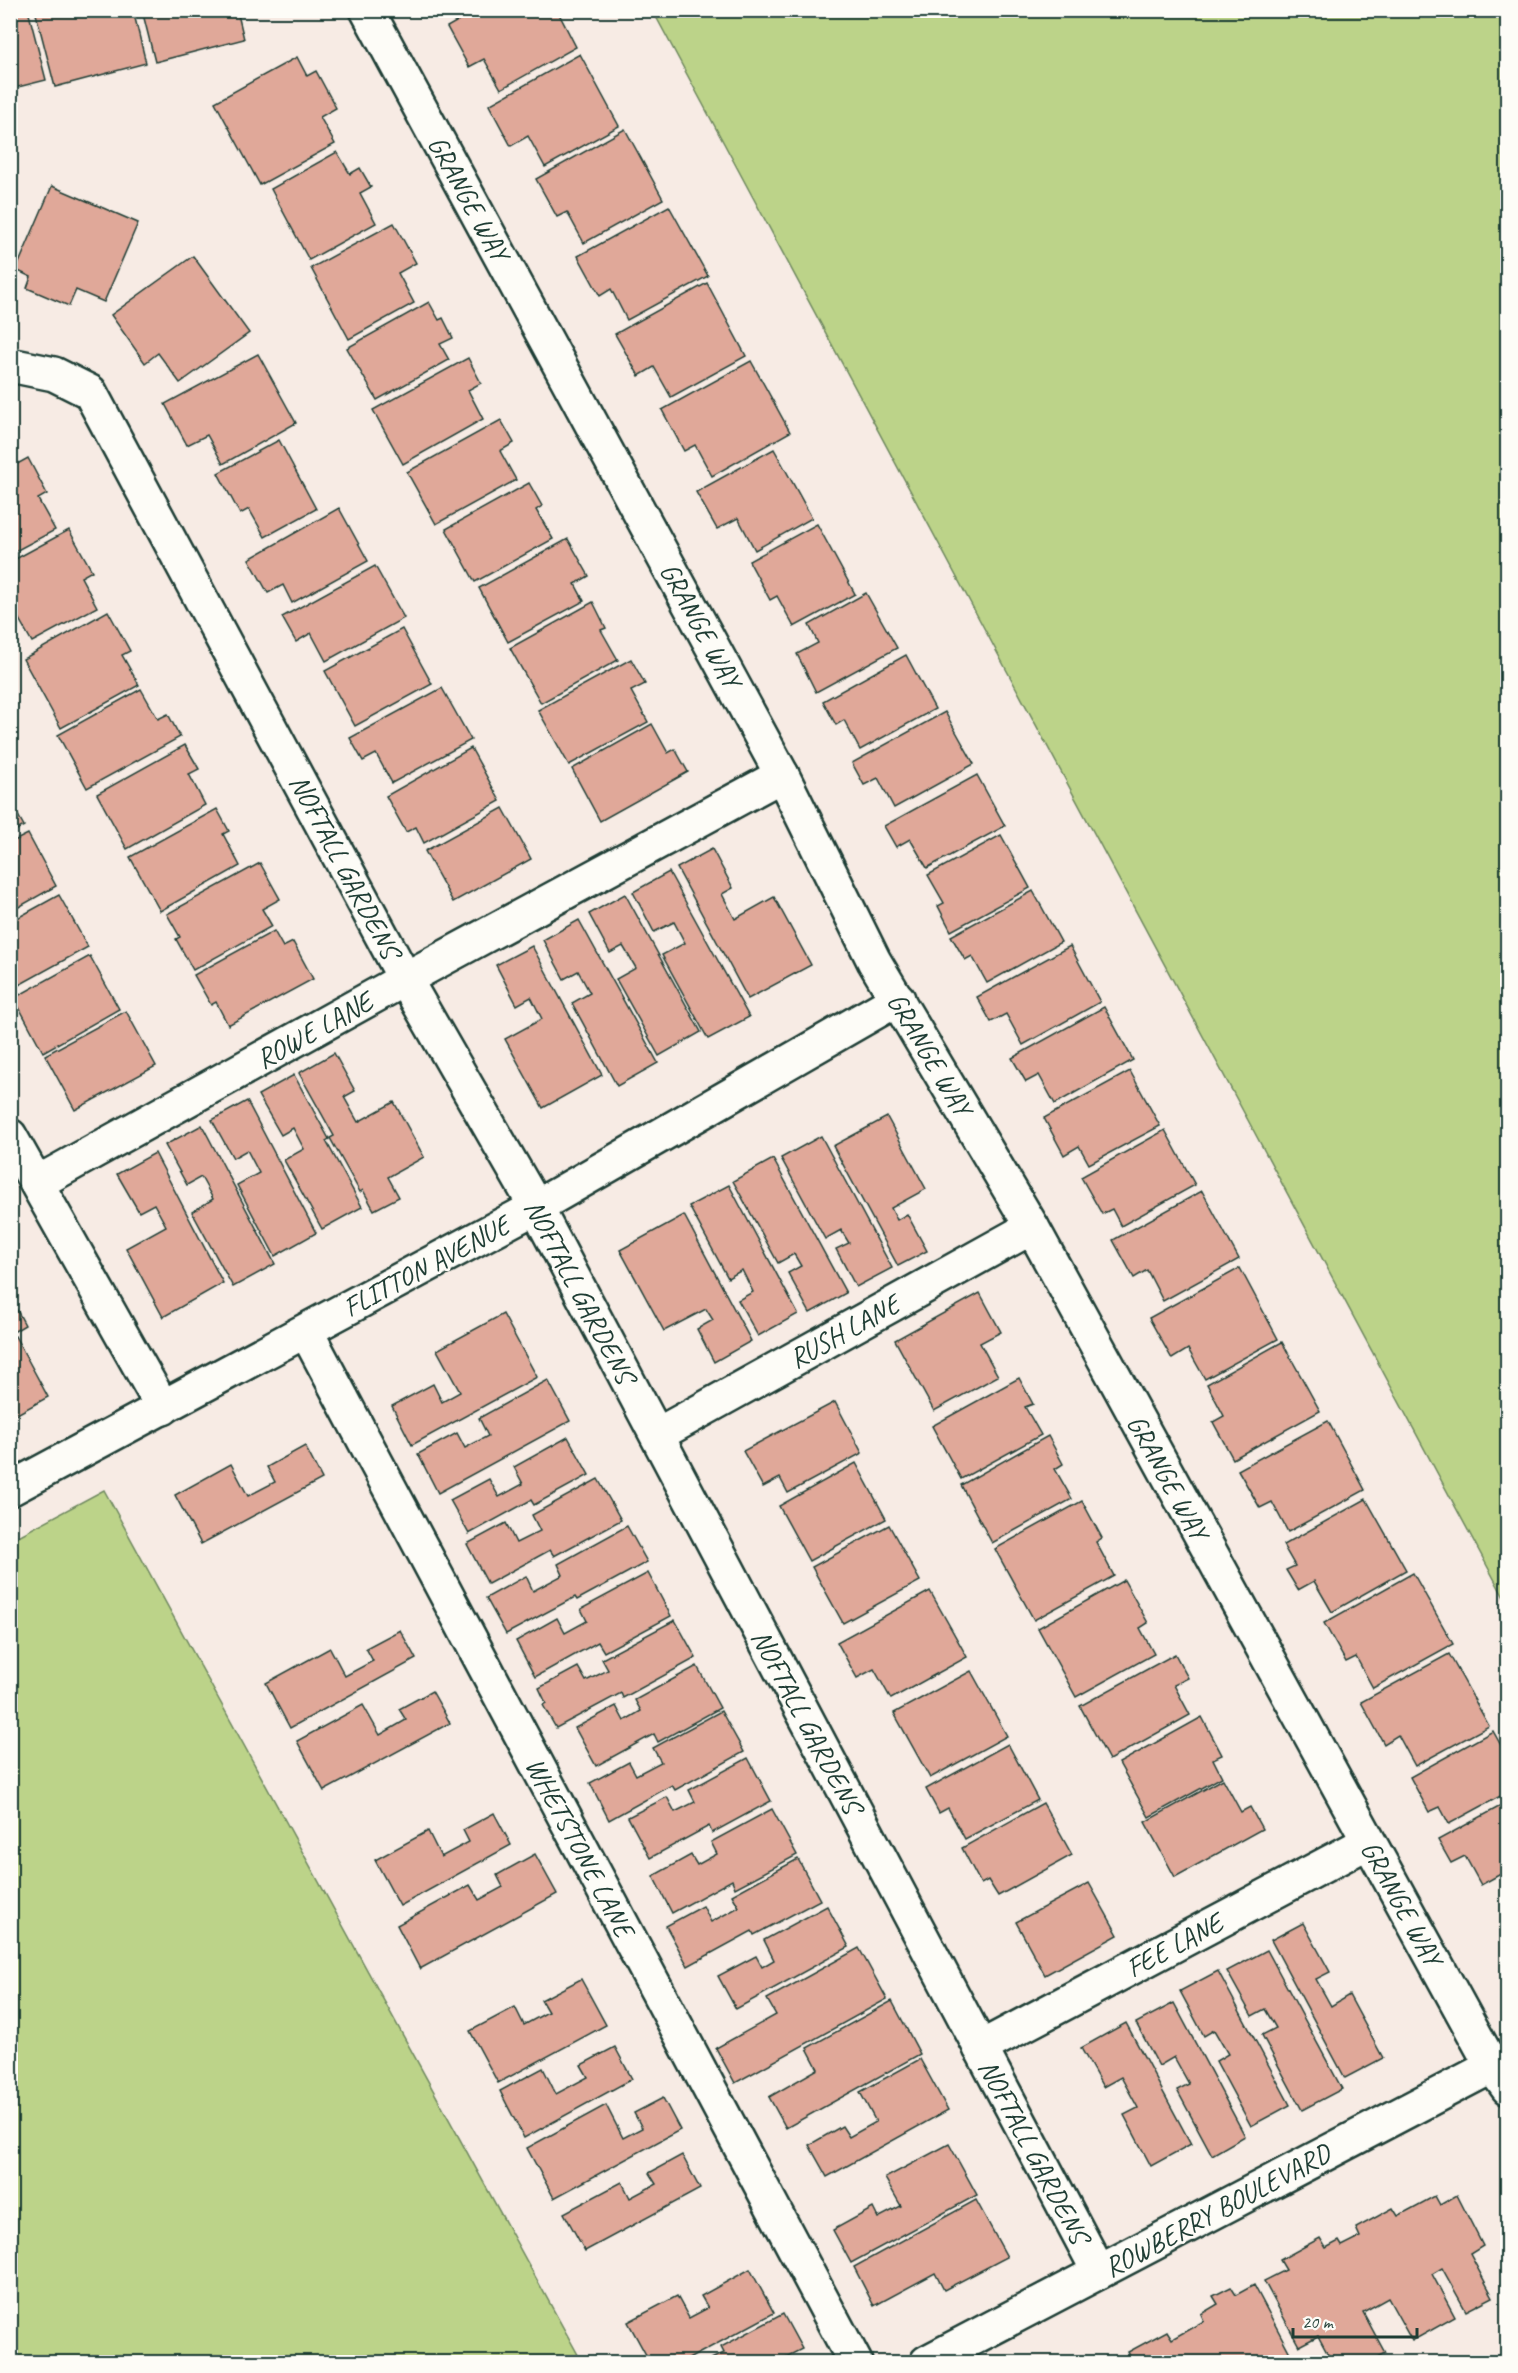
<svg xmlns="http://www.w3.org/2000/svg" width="1518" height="2373" font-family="Caveat,sans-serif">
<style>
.green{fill:#bcd389;stroke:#6e885e;stroke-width:1.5}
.building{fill:#e0a899;stroke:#1f3d34;stroke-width:1.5}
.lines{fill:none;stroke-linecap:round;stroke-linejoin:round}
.minor-casing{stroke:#1f3d34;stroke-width:38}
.minor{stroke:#fdfcf7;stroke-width:33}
.labels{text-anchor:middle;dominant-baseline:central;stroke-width:5;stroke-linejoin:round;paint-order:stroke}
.street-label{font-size:28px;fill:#1f3d34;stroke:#fdfcf7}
</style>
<rect width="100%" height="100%" fill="#f7ebe4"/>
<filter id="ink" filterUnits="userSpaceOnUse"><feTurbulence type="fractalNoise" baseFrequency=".0167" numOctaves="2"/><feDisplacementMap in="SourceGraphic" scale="12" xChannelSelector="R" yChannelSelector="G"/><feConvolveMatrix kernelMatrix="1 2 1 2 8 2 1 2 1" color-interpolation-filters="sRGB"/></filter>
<g filter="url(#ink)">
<g class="green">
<path d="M653 11H1507V1603Z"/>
<path d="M104 1490 582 2362H11V1540Z"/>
</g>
<g class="building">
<path d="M10 10H28L46 80 10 89Z"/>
<path d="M35 10H133L146 63 55 87Z"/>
<path d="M142 10H237L244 39 155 62Z"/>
<path d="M477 10H557L576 47 501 89 484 59 469 67 447 27Z"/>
<path d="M580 54 619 126 545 167 528 136 511 146 489 105Z"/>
<path d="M297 57 307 76 316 71 336 108 320 117 335 144 260 185 215 102Z"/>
<path d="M625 129 663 199 584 243 567 212 557 217 536 179Z"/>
<path d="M337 152 350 174 360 168 371 187 360 193 376 223 309 260 271 189Z"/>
<path d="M52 186 138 223 104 302 76 290 69 306 27 288 31 277 16 270Z"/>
<path d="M669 206 708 276 627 320 611 289 600 296 578 256Z"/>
<path d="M394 223 416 263 398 273 414 303 349 339 311 268Z"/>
<path d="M193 256 249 333 180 383 158 353 145 363 111 315Z"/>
<path d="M707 283 746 356 671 397 654 367 639 376 615 334Z"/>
<path d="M429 302 439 320 443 318 453 338 440 344 449 360 377 400 347 348Z"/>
<path d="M258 354 296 423 223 464 207 435 187 445 165 404Z"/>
<path d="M468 358 481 383 468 390 483 419 403 464 373 410Z"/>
<path d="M751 361 790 432 712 476 695 445 684 451 662 410Z"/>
<path d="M501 420 514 443 500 451 516 480 436 524 407 472Z"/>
<path d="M279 440 316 509 265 537 249 509 240 514 218 473Z"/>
<path d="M774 449 812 518 755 550 738 518 717 529 696 492Z"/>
<path d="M28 458 47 494 38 499 55 530 10 554V468Z"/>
<path d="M529 483 542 506 536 510 553 539 475 582 446 529Z"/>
<path d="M339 508 368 561 292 603 283 585 268 593 249 559Z"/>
<path d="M817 524 855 594 794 627 777 596 770 600 749 561Z"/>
<path d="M69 530 92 571 81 577 97 607 32 642 10 603V562Z"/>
<path d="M568 539 589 576 575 584 584 601 508 642 479 588Z"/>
<path d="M375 566 404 618 326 661 311 633 296 642 282 617Z"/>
<path d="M866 593 897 648 816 692 797 654 818 643 809 625Z"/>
<path d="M593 602 606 628 601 630 618 660 541 703 510 648Z"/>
<path d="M108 611 130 651 122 655 139 685 61 728 23 659Z"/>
<path d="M402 629 432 684 355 726 325 671Z"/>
<path d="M906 655 935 709 860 750 844 720 836 725 823 701Z"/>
<path d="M631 659 645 684 631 691 648 722 569 765 538 710Z"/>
<path d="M442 688 471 740 392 783 376 754 363 761 350 738Z"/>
<path d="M141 689 158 719 168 714 180 737 87 788 58 735Z"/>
<path d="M945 712 974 764 894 808 878 778 864 785 852 763Z"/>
<path d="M652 724 668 753 675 749 688 772 600 821 572 769Z"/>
<path d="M185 745 199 769 189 774 205 805 127 849 97 794Z"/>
<path d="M471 748 500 801 424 843 416 827 406 832 386 796Z"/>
<path d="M977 775 1005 826 927 868 910 839 896 847 884 826Z"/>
<path d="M10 801 24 826 10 834Z"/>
<path d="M503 808 531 859 453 902 425 851Z"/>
<path d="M217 809 229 831 223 834 240 866 160 911 130 857Z"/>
<path d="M28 834 56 886 10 912V843Z"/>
<path d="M1001 835 1030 888 951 931 938 906 944 903 928 875Z"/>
<path d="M712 849 733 888 722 894 735 919 774 897 811 965 748 999 677 868Z"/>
<path d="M260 863 280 899 262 909 272 926 193 970 176 939 180 937 167 914Z"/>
<path d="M669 872 749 1017 708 1039 662 955 685 943 674 922 654 932 633 892Z"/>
<path d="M1033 891 1061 942 987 983 972 956 965 960 951 936Z"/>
<path d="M625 894 701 1032 659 1056 616 979 636 968 623 946 610 953 589 914Z"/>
<path d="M59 895 88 947 10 990V922Z"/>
<path d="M579 920 658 1063 617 1086 572 1003 590 993 578 971 564 979 543 940Z"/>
<path d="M274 931 283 947 293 942 313 979 228 1025 216 1002 211 1005 194 975Z"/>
<path d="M532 946 602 1075 543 1108 505 1039 542 1019 531 997 517 1005 496 965Z"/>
<path d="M1070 946 1100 1002 1023 1045 1006 1014 991 1022 977 997Z"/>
<path d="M90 956 119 1009 43 1052 14 998Z"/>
<path d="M1104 1007 1133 1060 1055 1104 1039 1075 1026 1082 1012 1058Z"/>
<path d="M126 1011 156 1066 75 1110 45 1055Z"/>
<path d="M334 1053 355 1091 344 1097 358 1122 394 1102 424 1157 388 1177 399 1197 374 1210 363 1190 360 1192 330 1138 334 1136 299 1073Z"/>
<path d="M1130 1071 1160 1126 1089 1164 1079 1146 1064 1155 1044 1118Z"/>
<path d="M294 1075 329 1139 326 1141 362 1207 322 1229 284 1160 304 1149 293 1128 281 1135 258 1095Z"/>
<path d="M247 1101 316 1233 275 1256 237 1185 259 1173 247 1150 233 1158 212 1120Z"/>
<path d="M887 1117 926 1189 891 1208 897 1220 907 1214 927 1251 898 1266 833 1146Z"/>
<path d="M202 1125 275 1264 233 1287 192 1212 213 1199 201 1177 187 1185 165 1145Z"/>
<path d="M1165 1130 1195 1185 1121 1226 1112 1209 1102 1214 1081 1177Z"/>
<path d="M821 1136 892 1268 856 1287 836 1249 849 1243 841 1230 825 1239 781 1158Z"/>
<path d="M155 1153 223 1283 163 1317 126 1248 166 1226 154 1204 139 1212 117 1174Z"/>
<path d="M773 1159 846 1293 810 1313 788 1273 801 1266 794 1254 778 1263 733 1181Z"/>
<path d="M729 1185 798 1314 758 1336 738 1300 753 1292 742 1270 728 1278 689 1206Z"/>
<path d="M1202 1191 1239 1259 1163 1301 1147 1270 1134 1278 1113 1240Z"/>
<path d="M684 1215 751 1341 714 1362 697 1329 713 1320 706 1309 664 1331 620 1250Z"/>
<path d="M1240 1268 1278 1339 1205 1379 1188 1349 1172 1359 1149 1318Z"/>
<path d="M980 1293 1001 1332 980 1343 998 1376 934 1411 895 1340Z"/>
<path d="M10 1297 25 1325 10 1334Z"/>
<path d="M503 1314 537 1377 412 1445 392 1406 433 1384 442 1402 460 1392 437 1350Z"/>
<path d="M15 1336 48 1397 10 1418V1338Z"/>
<path d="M1282 1342 1320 1411 1233 1459 1213 1422 1224 1416 1207 1384Z"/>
<path d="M1019 1378 1033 1404 1025 1407 1041 1435 961 1479 932 1426Z"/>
<path d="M548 1380 570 1421 438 1493 418 1454 457 1433 465 1448 488 1436 479 1418Z"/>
<path d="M835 1402 862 1453 788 1493 780 1478 763 1487 743 1451Z"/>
<path d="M1328 1421 1365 1490 1288 1532 1272 1502 1260 1508 1238 1470Z"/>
<path d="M1048 1436 1063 1464 1055 1469 1072 1499 992 1543 961 1485Z"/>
<path d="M568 1437 589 1475 534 1505 531 1500 469 1534 450 1500 489 1479 499 1497 523 1484 514 1467Z"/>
<path d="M305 1446 322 1479 201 1544 175 1495 231 1464 248 1496 275 1482 267 1467Z"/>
<path d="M856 1463 886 1519 809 1561 779 1506Z"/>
<path d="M598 1479 621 1520 554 1556 550 1550 488 1584 467 1544 506 1523 516 1543 540 1531 532 1515Z"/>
<path d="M1366 1499 1406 1570 1332 1612 1314 1581 1298 1590 1286 1570 1295 1566 1283 1545Z"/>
<path d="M1082 1501 1102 1538 1096 1542 1114 1576 1034 1620 995 1549Z"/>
<path d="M889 1525 920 1581 843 1623 812 1567Z"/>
<path d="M627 1526 647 1562 577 1600 575 1597 506 1634 486 1598 526 1576 533 1591 563 1575 558 1564Z"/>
<path d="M648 1573 671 1616 604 1652 598 1642 535 1677 516 1641 557 1618 565 1633 587 1621 581 1609Z"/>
<path d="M1413 1573 1453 1644 1373 1688 1356 1657 1346 1662 1324 1623Z"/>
<path d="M1124 1580 1148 1623 1140 1628 1154 1654 1076 1697 1038 1628Z"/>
<path d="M930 1591 967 1657 891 1699 874 1669 857 1678 837 1642Z"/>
<path d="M675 1620 696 1658 623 1698 621 1693 556 1728 543 1705 546 1703 539 1688 578 1667 586 1681 608 1670 602 1659Z"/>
<path d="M400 1630 416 1659 290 1728 266 1683 330 1648 345 1676 373 1661 366 1648Z"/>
<path d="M1175 1654 1188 1678 1174 1685 1190 1715 1109 1760 1080 1706Z"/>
<path d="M1449 1654 1489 1726 1415 1766 1398 1735 1384 1744 1361 1702Z"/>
<path d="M697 1666 720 1708 658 1742 654 1734 596 1766 575 1728 616 1706 624 1721 641 1711 635 1700Z"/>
<path d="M971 1671 1007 1736 930 1778 894 1713Z"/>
<path d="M432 1691 450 1723 324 1791 297 1741 363 1705 380 1735 406 1720 399 1709Z"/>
<path d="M721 1711 744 1752 675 1790 672 1785 609 1820 590 1783 629 1762 636 1775 661 1762 653 1748Z"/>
<path d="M1202 1717 1222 1755 1213 1759 1222 1777 1149 1817 1119 1763Z"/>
<path d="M1493 1731 1508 1758V1792L1449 1824 1440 1807 1429 1812 1410 1777Z"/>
<path d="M1008 1744 1038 1800 965 1839 948 1808 939 1813 926 1789Z"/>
<path d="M748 1758 771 1801 712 1833 709 1826 650 1858 628 1817 667 1797 675 1812 695 1802 689 1790Z"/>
<path d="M1223 1779 1241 1812 1250 1807 1262 1829 1175 1877 1145 1822Z"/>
<path d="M1508 1802V1870L1481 1885 1465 1856 1451 1863 1438 1840Z"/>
<path d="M1043 1803 1072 1855 998 1896 988 1880 981 1884 962 1848Z"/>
<path d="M772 1809 797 1855 735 1888 732 1880 672 1913 653 1876 691 1855 697 1865 717 1854 711 1842Z"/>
<path d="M494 1813 511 1845 400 1906 375 1860 428 1831 441 1857 469 1842 463 1830Z"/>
<path d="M535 1854 557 1894 420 1969 397 1925 470 1885 479 1900 503 1887 497 1875Z"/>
<path d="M798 1859 820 1900 754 1935 752 1931 688 1966 666 1926 703 1906 711 1922 739 1907 732 1895Z"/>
<path d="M1089 1883 1118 1935 1045 1975 1016 1922Z"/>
<path d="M827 1906 849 1947 736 2009 718 1976 756 1956 762 1967 774 1960 764 1940Z"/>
<path d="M1303 1923 1330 1972 1316 1979 1331 2006 1349 1995 1383 2058 1345 2078 1271 1940Z"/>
<path d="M859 1948 887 1999 735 2083 716 2048 776 2015 767 1999Z"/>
<path d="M1267 1950 1342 2089 1302 2110 1262 2035 1276 2028 1265 2009 1252 2016 1227 1971Z"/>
<path d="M1218 1971 1290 2105 1251 2126 1216 2061 1228 2054 1214 2030 1204 2036 1180 1991Z"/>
<path d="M581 1979 606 2025 498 2083 470 2031 515 2007 524 2025 548 2012 541 2000Z"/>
<path d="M892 2001 920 2054 786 2128 769 2097 818 2069 807 2048Z"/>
<path d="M1174 2003 1245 2136 1212 2155 1177 2090 1189 2084 1174 2057 1159 2066 1136 2023Z"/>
<path d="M1126 2023 1191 2144 1151 2166 1124 2115 1138 2108 1121 2077 1103 2087 1081 2048Z"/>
<path d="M615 2047 632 2079 524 2138 500 2091 543 2068 556 2094 588 2077 581 2065Z"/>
<path d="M920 2059 948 2110 827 2177 809 2145 842 2126 849 2137 876 2122 860 2092Z"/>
<path d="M663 2098 680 2130 554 2198 527 2148 606 2105 623 2138 642 2128 634 2113Z"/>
<path d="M949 2144 977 2195 851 2263 833 2230 873 2208 878 2218 901 2206 885 2178Z"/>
<path d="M682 2155 700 2189 585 2251 564 2213 622 2182 630 2198 656 2184 649 2173Z"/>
<path d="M1457 2195 1483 2246 1470 2254 1493 2297 1466 2311 1442 2268 1432 2274 1455 2317 1412 2341 1388 2298 1363 2312 1385 2353 1368 2362H1332L1318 2336 1299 2346 1264 2281 1286 2270 1280 2260 1320 2238 1326 2248 1339 2241 1342 2246 1360 2237 1356 2228 1393 2208 1398 2216 1435 2196 1440 2205Z"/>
<path d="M976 2200 1007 2257 944 2290 935 2273 874 2306 854 2267Z"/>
<path d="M750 2269 774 2313 683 2362H650L628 2322 677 2296 689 2318 708 2308 701 2296Z"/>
<path d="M1254 2285 1290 2353 1278 2360 1279 2362H1128L1132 2360 1128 2352 1167 2331 1172 2339 1204 2321 1201 2314 1218 2304 1213 2296 1231 2287 1236 2295Z"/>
<path d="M783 2314 802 2349 776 2362H705L724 2353 721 2347Z"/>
</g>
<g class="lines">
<g class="minor-casing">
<g id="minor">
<path d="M367 10 782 775 874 961 1032 1227 1492 2066 1508 2088"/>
<path d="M10 365 54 374 90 392 405 979 536 1207 1099 2272"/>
<path d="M10 1136 163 1408"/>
<path d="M37 1183 405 979 782 775"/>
<path d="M306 1331 855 2362"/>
<path d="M657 1435 1032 1227"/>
<path d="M10 1489 536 1207 898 999"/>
<path d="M980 2048 1368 1842"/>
<path d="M927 2362 1508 2058"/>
</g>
</g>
<use href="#minor" class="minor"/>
</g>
</g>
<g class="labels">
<g class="street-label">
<text transform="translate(469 198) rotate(61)">GRANGE WAY</text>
<text transform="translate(701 625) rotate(61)">GRANGE WAY</text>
<text transform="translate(345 866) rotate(62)">NOFTALL GARDENS</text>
<text transform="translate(314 1030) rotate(-29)">ROWE LANE</text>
<text transform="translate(930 1054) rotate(59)">GRANGE WAY</text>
<text transform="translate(426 1266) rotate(-28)">FLITTON AVENUE</text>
<text transform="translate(580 1291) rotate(62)">NOFTALL GARDENS</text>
<text transform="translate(844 1331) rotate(-29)">RUSH LANE</text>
<text transform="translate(1168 1477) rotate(61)">GRANGE WAY</text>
<text transform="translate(807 1721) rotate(62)">NOFTALL GARDENS</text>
<text transform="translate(580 1847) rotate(62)">WHETSTONE LANE</text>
<text transform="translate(1402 1903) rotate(61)">GRANGE WAY</text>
<text transform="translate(1174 1945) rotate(-28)">FEE LANE</text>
<text transform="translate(1034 2151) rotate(62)">NOFTALL GARDENS</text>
<text transform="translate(1217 2210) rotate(-28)">ROWBERRY BOULEVARD</text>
</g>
</g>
<rect width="1518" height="2373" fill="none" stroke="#fdfcf7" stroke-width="36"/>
<rect x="18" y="18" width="1482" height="2337" fill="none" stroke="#1f3d34" stroke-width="2" filter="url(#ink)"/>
<path d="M1293 2328v9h124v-9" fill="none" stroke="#1f3d34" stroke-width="3"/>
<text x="1302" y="2328" font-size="18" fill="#1f3d34" stroke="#fdfcf7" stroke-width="4.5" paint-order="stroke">20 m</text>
</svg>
